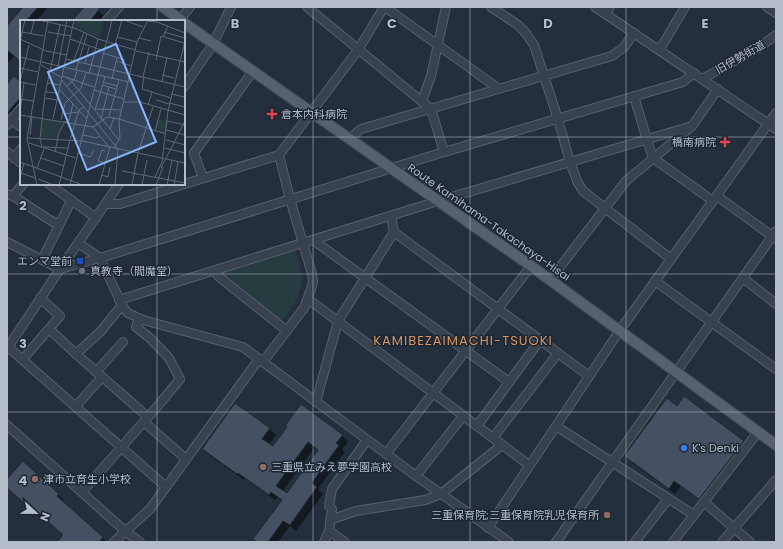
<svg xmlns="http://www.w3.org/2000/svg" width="783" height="549" font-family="Poppins,'Noto Sans JP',sans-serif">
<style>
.green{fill:#263c3f}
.shadow{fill:#0007;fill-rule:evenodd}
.building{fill:#455162;stroke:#1f2835;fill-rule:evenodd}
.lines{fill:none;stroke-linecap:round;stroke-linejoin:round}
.minor-casing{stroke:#565f6c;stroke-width:10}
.major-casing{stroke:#414a57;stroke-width:12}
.minor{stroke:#38414e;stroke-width:8}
.major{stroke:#56606e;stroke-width:10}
.grid{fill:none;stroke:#b4bcc9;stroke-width:1;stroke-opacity:0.55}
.health-dot{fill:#e0444e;stroke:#1d2633;stroke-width:1.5}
.transit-dot{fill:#1a4fb4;stroke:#1d2633;stroke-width:1.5}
.worship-dot{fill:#6b7280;stroke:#1d2633;stroke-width:1.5}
.shop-dot{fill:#3f7fe0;stroke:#1d2633;stroke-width:1.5}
.education-dot{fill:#8d6e63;stroke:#1d2633;stroke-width:1.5}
.labels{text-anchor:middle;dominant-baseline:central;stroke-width:3;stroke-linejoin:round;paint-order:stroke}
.street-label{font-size:11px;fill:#b4bcc9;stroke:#1d2633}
.poi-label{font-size:11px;fill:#b4bcc9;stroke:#1d2633;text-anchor:start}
.quarter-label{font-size:13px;letter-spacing:1px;fill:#d59563;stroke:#1d2633}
.inset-road{fill:none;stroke:#5e6776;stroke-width:1}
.view{fill:#8ab4f8;fill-opacity:0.15;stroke:#8ab4f8;stroke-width:2}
.inset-edge{fill:none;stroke:#b4bcc9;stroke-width:2}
.grid-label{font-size:13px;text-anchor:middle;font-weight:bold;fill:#b4bcc9;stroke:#1d2633;stroke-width:3;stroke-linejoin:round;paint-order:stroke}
</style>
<rect width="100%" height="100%" fill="#242f3e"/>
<path class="green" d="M294 250 296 251C306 285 302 294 282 322H279L221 276 222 272Z"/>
<g class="shadow">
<path d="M24 7H48L36 21H21V61L14 56 7 64V27Z"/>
<path d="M86 7H94L104 16 100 21H74Z"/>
<path d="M21 83V109L15 116 7 109V85Z"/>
<path d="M235 404 270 429 276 435 269 445 273 448 342 435 348 442 342 450 345 452 318 489 323 494 296 531 290 526 278 542H257L282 501 277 497 275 500 245 478 244 480 209 455 203 449ZM314 448 319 451 287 494 283 491Z"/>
<path d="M677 407 744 441 750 448 706 504 681 486 675 494 631 462 625 456Z"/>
<path d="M7 480 58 494 64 501 63 502 107 542H58L64 535 47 520 46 522 10 490 7 487Z"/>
</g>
<g class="building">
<path d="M23 7H38L26 21H21V62L7 50V26Z"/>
<path d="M84 7H101L90 21H72Z"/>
<path d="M14 76 21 82V97L7 113V84Z"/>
<path d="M684 396 744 441 699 499 674 481 669 489 624 456 667 398 677 406Z"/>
<path d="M235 403 270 428 262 439 273 446 287 427 285 426 301 404 343 435 336 443 339 445 312 483 317 487 290 525 283 521 268 542H257L253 539 282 500 271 492 269 495 238 473 237 474 202 449ZM308 442 318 450 287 493 276 486Z"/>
<path d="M23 461 59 494 57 496 103 537 99 542H57L63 535 40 514 39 516 7 488V479Z"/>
</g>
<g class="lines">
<g class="minor-casing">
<g id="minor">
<path d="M307 7 431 109 444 152"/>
<path d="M385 7 499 89"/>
<path d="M491 7 518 25 525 32 534 45 558 119 570 162 578 183 583 191 671 259"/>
<path d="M595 7 776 129"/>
<path d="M767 7 776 13"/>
<path d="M606 14 610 7"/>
<path d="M180 20 190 7"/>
<path d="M106 21 119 7"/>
<path d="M660 49 685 7"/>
<path d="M702 79 758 48 776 35"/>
<path d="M184 87 213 44 231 7"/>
<path d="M634 96 647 140 653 158 713 201"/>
<path d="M422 101 431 76 446 7"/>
<path d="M12 120 21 127"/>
<path d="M7 125 21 108"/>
<path d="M349 139 361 129 612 56 624 47 634 33"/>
<path d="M7 152 21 163"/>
<path d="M14 158 21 149"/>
<path d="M203 178 194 153 253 71"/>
<path d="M49 184 96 218"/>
<path d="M7 194 13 196 23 184"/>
<path d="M13 196 53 222 60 223"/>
<path d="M717 196 776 239"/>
<path d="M105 204H120L279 155 358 50 384 7"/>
<path d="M391 216 394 232 589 376"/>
<path d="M313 240 509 382"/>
<path d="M7 242 60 269 100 258 444 152 683 82 694 73"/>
<path d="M78 243 100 258 123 307 128 313 143 320 243 347 416 476 509 542"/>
<path d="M42 260 71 201"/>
<path d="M216 270 218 276 287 331"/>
<path d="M743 278 776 304"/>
<path d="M550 280 626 181 692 126 718 89"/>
<path d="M655 281 776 369"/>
<path d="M308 299 529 465"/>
<path d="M119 300 438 201 692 126"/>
<path d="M139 319 136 327 151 339 169 358 180 379 162 401 148 417"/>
<path d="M49 329 76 354 148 417 82 492"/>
<path d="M7 346 166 487"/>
<path d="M7 349 60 269 119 184"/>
<path d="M76 354 101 331 122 305"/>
<path d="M23 359 60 316 40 298"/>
<path d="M263 362 304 308 311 289 313 282 312 274 290 199 279 155"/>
<path d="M96 372 123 342"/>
<path d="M316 402 338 321 394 232"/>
<path d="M76 406 102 377"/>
<path d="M144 422 186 459"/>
<path d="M7 425 125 531 140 542"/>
<path d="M477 426 540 340"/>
<path d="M556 426 694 515"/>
<path d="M493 438 558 353"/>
<path d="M386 454 531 266"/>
<path d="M416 476 463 416"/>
<path d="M704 502 750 542"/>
<path d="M330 520 356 511 425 500 441 494 502 445"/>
<path d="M488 528 620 330 776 113"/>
<path d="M329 531 345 542"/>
<path d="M114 542 150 509 259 359"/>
<path d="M324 542 329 531 332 509 329 506 332 489 367 440"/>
<path d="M556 542 776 231"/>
<path d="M635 542 668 499"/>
<path d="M673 542 758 432"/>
<path d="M722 542 776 480"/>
</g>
</g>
<g class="major-casing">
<g id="major">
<path d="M163 7 182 21"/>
<path d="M184 23 531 266 776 445"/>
</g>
</g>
<use href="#minor" class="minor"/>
<use href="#major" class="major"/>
</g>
<path class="grid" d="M157 7V21M313 7V542M470 7V542M626 7V542M7 137H21M184 137H776M157 184V542M7 274H776M7 412H776"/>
<g class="health-dot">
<path d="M270 108h4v4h4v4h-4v4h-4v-4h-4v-4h4z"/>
<path d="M723 136h4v4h4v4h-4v4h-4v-4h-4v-4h4z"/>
</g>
<rect class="transit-dot" x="76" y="257" width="8" height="8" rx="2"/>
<circle class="worship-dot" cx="82" cy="271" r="4"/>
<circle class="shop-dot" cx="684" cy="448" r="4"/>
<g class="education-dot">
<circle cx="263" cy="467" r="4"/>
<circle cx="35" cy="479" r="4"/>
<circle cx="607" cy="515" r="4"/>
</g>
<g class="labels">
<g class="street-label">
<text transform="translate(740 57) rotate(-30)">旧伊勢街道</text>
<text transform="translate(489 222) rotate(35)">Route Kamihama-Takachaya-Hisai</text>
</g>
<g class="poi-label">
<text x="281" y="114">倉本内科病院</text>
<text x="716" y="142" text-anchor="end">橋南病院</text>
<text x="72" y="261" text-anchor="end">エンマ堂前</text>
<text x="90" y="271">真教寺（閻魔堂）</text>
<text x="692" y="448">K's Denki</text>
<text x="271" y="467">三重県立みえ夢学園高校</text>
<text x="43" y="479">津市立育生小学校</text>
<text x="599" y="515" text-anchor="end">三重保育院;三重保育院乳児保育所</text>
</g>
<g class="quarter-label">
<text x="463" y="340">KAMIBEZAIMACHI-TSUOKI</text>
</g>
</g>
<g transform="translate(20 20)">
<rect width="165" height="165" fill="#242f3e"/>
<path d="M55 0H84L79 18 55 6ZM23 99 43 102 37 118 20 117ZM138 99 147 101 145 113 139 112V109L136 108Z" fill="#263c3f"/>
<path class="inset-road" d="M19 0 55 8 78 19 115 30M104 0 123 7M127 1 137 2 165 13M2 12 24 16M28 12 51 16M144 12 165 18M11 14 14 0M97 17 117 22M143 17 148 6M119 18 131 21M0 19 26 31 47 35M50 19 84 31M0 21 5 0M95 25 102 0M116 31 165 42M83 33 105 40M0 37 109 62M46 39 165 67M54 40 64 12M136 40 141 16 164 23M96 41 112 46M65 43 69 27M21 45 42 58M38 46 47 0M0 48 18 52M56 50 67 14M69 54 78 19M142 55 154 58M42 56 74 67M48 57 99 120M123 57 129 32M124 57 122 69 151 78M41 59 98 129 95 165M92 59 97 37M0 62 9 25M0 62 15 65M83 62 97 66M142 62 147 37M28 63 40 65M82 65 96 69M47 66 54 60 57 51M39 69 67 99M74 70 104 79M26 72 38 73M151 74 165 77M25 78 37 80M0 79 13 81M136 80 149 84M104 82H120L165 95M149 83 165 87M128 85 132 72M76 89 101 90M75 90 85 57M0 92 4 63M42 94 59 92M0 95 73 107 88 126M89 96 99 60M33 99 54 0M81 99 89 67M99 99 146 114M41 100 45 83 61 68 66 53M49 101 53 83M147 101 165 105M73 107 87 97 99 99M90 109 94 97M146 110 165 115M135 111 141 89M10 115 12 96M63 115 77 118 79 116M7 118 62 121 165 143M146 120 165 125M9 123 56 138M23 127 48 128M22 128 20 118 25 74 40 5M94 128 100 118 99 101 117 22 128 0M145 128 165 133M85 131 82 130 78 141 85 143M35 132 39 113 45 101M59 133 70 137 74 130M21 138 44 146M0 142 63 165M17 148 24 129M141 148 165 101M102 151 165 163M1 153 15 158M82 155 88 157 90 147M135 157 142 142 148 91 165 21M0 158 4 143M18 159 34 165M17 165 7 118 28 0M39 165 50 120 59 90 64 87M50 165 92 0M79 165 90 127M112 165 118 133 133 87M122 165 127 140M136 165 143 147M147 165 152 140M154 165 158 142"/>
<path class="view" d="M96 24 136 122 67 150 28 52Z"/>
<rect width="165" height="165" class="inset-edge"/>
</g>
<g class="grid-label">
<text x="235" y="28">B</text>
<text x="392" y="28">C</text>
<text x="548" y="28">D</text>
<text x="705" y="28">E</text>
<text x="23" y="210">2</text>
<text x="23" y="348">3</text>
<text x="23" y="485">4</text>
</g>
<rect width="783" height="549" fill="none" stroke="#b4bcc9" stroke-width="16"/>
<g transform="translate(36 513) rotate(112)" stroke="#1d2633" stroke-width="3" paint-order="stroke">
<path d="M0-3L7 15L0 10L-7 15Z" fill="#b4bcc9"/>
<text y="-6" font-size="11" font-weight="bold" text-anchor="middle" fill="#b4bcc9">N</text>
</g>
</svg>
